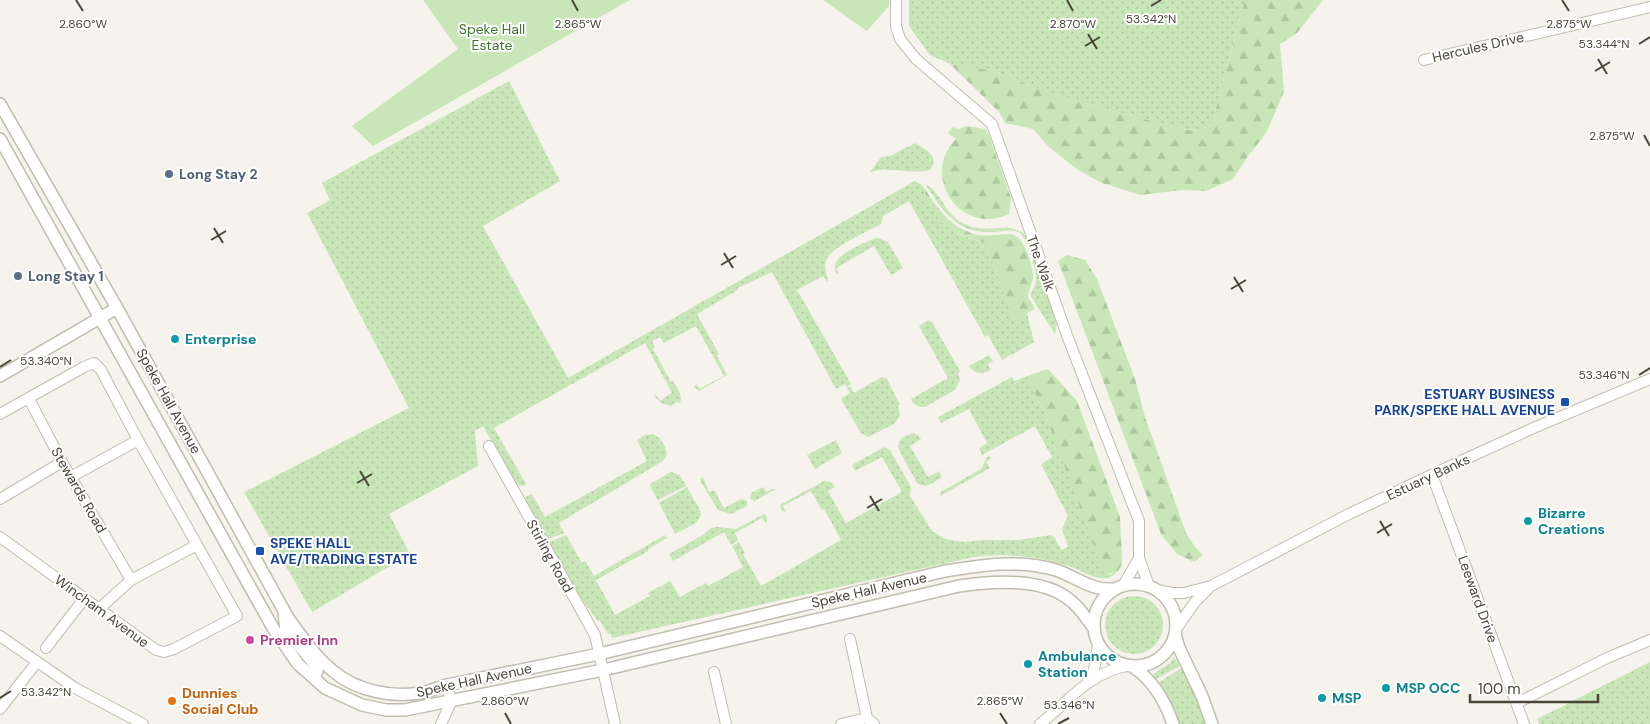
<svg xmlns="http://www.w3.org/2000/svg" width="1650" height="724" font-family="'DM Sans',sans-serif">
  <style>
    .grass { fill: url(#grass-dots) }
    .forest { fill: url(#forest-firs) }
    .park { fill: #c8e6b7 }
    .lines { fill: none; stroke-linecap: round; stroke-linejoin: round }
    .minor-casing { stroke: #c0bdae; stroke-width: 12 }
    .tertiary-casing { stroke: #c0bdae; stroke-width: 14 }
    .minor { stroke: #fff; stroke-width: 10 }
    .tertiary { stroke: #fff; stroke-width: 11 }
    .ticks { fill: none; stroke: #494539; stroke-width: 2 }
    .service-dot { fill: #5c6f8a; stroke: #fff; stroke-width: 2 }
    .culture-dot { fill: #0f9aa8; stroke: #fff; stroke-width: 2 }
    .transit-dot { fill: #1a4fb4; stroke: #fff; stroke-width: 2 }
    .hotel-dot { fill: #d1479c; stroke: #fff; stroke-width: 2 }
    .food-dot { fill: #e8710a; stroke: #fff; stroke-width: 2 }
    .labels { text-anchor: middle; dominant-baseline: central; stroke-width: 4; stroke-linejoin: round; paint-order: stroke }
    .park-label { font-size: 14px; fill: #3e782f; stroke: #fff }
    .street-label { font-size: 14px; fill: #494539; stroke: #fff }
    .service-label { font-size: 14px; font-weight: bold; fill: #4e5e75; stroke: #fff; text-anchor: start }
    .culture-label { font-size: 14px; font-weight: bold; fill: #0d838f; stroke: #fff; text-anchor: start }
    .transit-label { font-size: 14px; font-weight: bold; fill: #164399; stroke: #fff; text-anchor: end }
    .hotel-label { font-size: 14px; font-weight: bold; fill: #b23c85; stroke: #fff; text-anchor: start }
    .food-label { font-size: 14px; font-weight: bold; fill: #c56008; stroke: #fff; text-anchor: start }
    .ticks-label { font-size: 12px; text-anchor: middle; fill: #494539; stroke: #fff; stroke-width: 4; stroke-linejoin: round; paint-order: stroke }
  </style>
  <defs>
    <pattern id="grass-dots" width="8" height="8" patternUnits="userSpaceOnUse" patternTransform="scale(1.25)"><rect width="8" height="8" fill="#c8e6b7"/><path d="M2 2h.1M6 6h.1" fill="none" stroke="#adc79e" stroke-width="1.8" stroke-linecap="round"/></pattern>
    <pattern id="forest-firs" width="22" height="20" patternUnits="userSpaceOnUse" patternTransform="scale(1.25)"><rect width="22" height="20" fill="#c8e6b7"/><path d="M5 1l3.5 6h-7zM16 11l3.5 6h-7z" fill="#adc79e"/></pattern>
  </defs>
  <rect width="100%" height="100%" fill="#f5f3eb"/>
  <path class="grass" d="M909,0H1245L1211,126L1192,131L1108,110L1050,93L990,70L950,64L930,55L909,26Z
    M509,81L560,181L483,226L568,378L915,181L922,185C936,223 946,232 985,243L1014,320L1027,313L1034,342L1002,360L988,335L985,337L909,201L883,216L881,224C870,230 833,247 828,257C823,264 825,271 828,279L827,282L823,276L797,290L851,384L846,387L845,384L836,389L772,272L738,288V290L697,314L719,354L717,356L727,375L699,391L694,387L696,384L699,389L724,376L696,326L664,343L660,337L652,341L655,347L653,349L671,382L673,381C677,388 683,395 680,403L677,402L671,406L661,403L654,396L656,395L660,401L672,393L645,343L494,428L526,484L525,486L516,485L483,426L475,431L478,466L389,514L410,554L312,612L244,492L409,408L307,213L330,200L322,183Z
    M915,143C926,150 940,155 930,170C911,175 890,166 870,172L881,157L890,156Z
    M926,184C943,195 945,216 967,225C989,235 1009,219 1026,236L1054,311L1057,322L1055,334L1030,295C1033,289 1037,284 1036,277C1036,269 1026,238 1020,233C1012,228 1002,232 993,232C967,234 950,221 936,200C933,194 928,190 926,184Z
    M878,238L888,242L903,268L891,275L874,246L836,268L839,274H836C835,270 834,266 836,262C839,254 870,239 878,238Z
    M928,320L932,322L960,371L958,373L960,380L955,390L925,407C918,407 914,405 911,399L948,378L919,326Z
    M989,355L993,361L988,364L991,370C981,374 976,375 969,366Z
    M1027,376L1047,419L1109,575L1117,572C1112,577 1107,579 1100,578C1090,577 1081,570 1071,567C1039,556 1006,553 973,557L612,638L611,634H608L600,621H598L582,600L580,601L547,543L566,535L582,563L585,561L594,576L665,535L667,538L648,549V551L596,580L615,615L650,596L648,593L670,581L680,597L706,583L708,586L743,567L732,546L739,542L745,553L743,554L761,586L841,540L824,509L822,510L811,491L783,506L786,512L782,511L780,505L824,481L831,482L835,487L828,491L846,523L902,492L882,457L855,471L852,465L884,447L890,450L911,487L910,496L932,531L945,539L964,542L983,540H1018L1051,535L1054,537L1062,550L1068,547L1062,529L1068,516L1042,466V464L1052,457L1035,426L982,455L979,448L987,443L969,409L941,423L938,417L1012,377L1014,381Z
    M882,377L887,379L900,405L898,406L900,415L894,424L868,437L861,433L841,399L850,393L847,388L850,386L854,393Z
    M913,433L918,435L921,439L910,446L928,477L939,471L942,477C934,482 926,490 917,483L899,450C896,440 904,435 913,433Z
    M653,434C661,438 666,446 667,454L663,461L559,523L564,533L546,540L525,501L527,496L532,494L545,517L647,461L637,440L645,435Z
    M836,440L842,453L815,469L807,455Z
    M990,456L991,459L986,462L990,468L940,496L941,492L981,469L987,457Z
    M671,472L680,475L686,486L658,500L650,486V484Z
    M703,477L709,492L714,490L724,508L741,499L747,501V506L731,514L718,510L701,482L700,479Z
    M687,487L700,510L701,515L696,523L675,534L659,503Z
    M763,487L766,492L772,489H776L755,501L750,499L751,493Z
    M764,514L767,517V522L766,523L762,518L735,533L738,540L731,545L724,532L673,561L669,554L703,535L711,528L717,527L736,529Z
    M1105 625a29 29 0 1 1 58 0a29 29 0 1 1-58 0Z
    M1174,657L1180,666L1156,679L1153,674L1170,663Z
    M1650,662V724H1539L1537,719Z
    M1182,668L1192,688L1205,724H1176L1164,690L1159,682Z"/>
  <path class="forest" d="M1245,0H1323L1297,33L1280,44L1284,92L1266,133L1248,156L1233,179L1206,191L1182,190L1140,195L1102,183L1078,170L1049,147L1033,129L1005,123L999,112L950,64L990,70L1050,93L1108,110L1192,131L1211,126Z
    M966,126L985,129L989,135L1011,198L1009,214C962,237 919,177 956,139L948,133L953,127L959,129Z
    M922,185C936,205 947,225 971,233C983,238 997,234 1010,234C1023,234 1032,263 1033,274C1034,282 1028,289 1028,297L1035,309L1014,320L985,243C945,230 937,225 922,185Z
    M1067,255L1085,260L1097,279L1135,379L1145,417L1186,533L1195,547L1203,555L1194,562L1177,554L1161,534L1058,261Z
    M1048,369L1077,401L1120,517L1122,558V565L1117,572L1105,575L1047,419L1027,376Z"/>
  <path class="park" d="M423,0H630L373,146L352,126L458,49Z
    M823,0H889V6L867,31Z"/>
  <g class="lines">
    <g class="minor-casing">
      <path id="minor" d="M896,0V26L900,39L916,59L992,124L1068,338L1139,521V558L1149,586
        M1424,60L1650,7
        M29,399L62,462L131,580
        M0,414L84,367L94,363L101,370L138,440L237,616L174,649L164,652L156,650L0,537
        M489,446L595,635L615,724
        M1432,475L1524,724
        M71,477L138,440
        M0,499L62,462
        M1123,586L1139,558
        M1157,590L1172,593H1184L1211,586L1349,514L1461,461L1538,426L1650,379
        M99,609L131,580L197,545
        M1176,629L1195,602L1208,589
        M0,636L75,688L143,724
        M850,639L867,718
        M46,648L84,599
        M714,672L726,724
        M1088,681L1094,670L1098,645
        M1517,703L1607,658L1650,640
        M0,709L37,662
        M441,724L451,702L447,685
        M841,724L867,718L874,724
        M1040,724C1069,701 1088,674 1126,666"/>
    </g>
    <g class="tertiary-casing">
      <path id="tertiary" d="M0,104L117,308L288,618C302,637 315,657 333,671C356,691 395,699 425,692C433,690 440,687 447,685L599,654L945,571C982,565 1019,559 1056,570C1071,575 1084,585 1099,588C1104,589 1109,589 1114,589
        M0,139L273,628L298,664L325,688L362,705L386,710H405L603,670L959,586C992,581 1043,577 1071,601C1080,608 1086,618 1093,627
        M0,376L117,308
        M1094 625a41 41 0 1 1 82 0a41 41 0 1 1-82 0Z
        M284,613L286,630L317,667V671L314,678
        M1175,634L1179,648L1202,696L1212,724
        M1133,667C1153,680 1165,701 1173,724"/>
    </g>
    <use href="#minor" class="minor"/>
    <use href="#tertiary" class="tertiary"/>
  </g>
  <path class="ticks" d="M76,0L83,11M572,0L578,11M1067,0L1073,11M1562,0L1569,11M1151,6L1161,0M1088,34L1097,49M1639,44L1650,37M1085,46L1100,37M1598,59L1607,74M1595,71L1610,62M1644,135L1650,146M214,228L223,243M211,240L226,231M724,253L733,268M721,265L736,256M1234,277L1243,292M1231,289L1246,280M0,367L11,360M1639,375L1650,368M360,471L369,486M357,483L372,474M870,496L879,511M867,508L882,499M1380,521L1389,536M1377,533L1392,524M0,698L11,691M505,713L511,724M1000,713L1007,724M1058,724L1069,718"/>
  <g class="service-dot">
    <circle cx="169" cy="174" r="5"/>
    <circle cx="18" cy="276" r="5"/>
  </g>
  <g class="culture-dot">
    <circle cx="175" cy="339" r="5"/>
    <circle cx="1528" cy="521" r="5"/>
    <circle cx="1028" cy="664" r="5"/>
    <circle cx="1386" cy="688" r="5"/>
    <circle cx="1322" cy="698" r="5"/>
  </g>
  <g class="transit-dot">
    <rect x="1560" y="397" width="10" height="10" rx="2.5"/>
    <rect x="255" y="546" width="10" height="10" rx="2.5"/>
  </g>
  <circle class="hotel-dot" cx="250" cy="640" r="5"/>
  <circle class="food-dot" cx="172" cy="701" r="5"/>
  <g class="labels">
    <g class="park-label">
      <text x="492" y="29">Speke Hall<tspan x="492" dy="16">Estate</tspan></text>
    </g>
    <g class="street-label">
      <text transform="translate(1478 47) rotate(-13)">Hercules Drive</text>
      <text transform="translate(1041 263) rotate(70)">The Walk</text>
      <text transform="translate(169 401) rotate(61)">Speke Hall Avenue</text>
      <text transform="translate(1428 477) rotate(-25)">Estuary Banks</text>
      <text transform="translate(79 490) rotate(60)">Stewards Road</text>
      <text transform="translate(550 556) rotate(61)">Stirling Road</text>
      <text transform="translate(869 590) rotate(-13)">Speke Hall Avenue</text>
      <text transform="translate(1478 599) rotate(70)">Leeward Drive</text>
      <text transform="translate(102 611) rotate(36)">Wincham Avenue</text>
      <text transform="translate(474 680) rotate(-12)">Speke Hall Avenue</text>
    </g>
    <g class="service-label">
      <text x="179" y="174">Long Stay 2</text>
      <text x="28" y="276">Long Stay 1</text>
    </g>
    <g class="culture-label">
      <text x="185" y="339">Enterprise</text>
      <text x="1538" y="513">Bizarre<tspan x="1538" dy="16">Creations</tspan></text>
      <text x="1038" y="656">Ambulance<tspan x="1038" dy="16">Station</tspan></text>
      <text x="1396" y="688">MSP OCC</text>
      <text x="1332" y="698">MSP</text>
    </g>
    <g class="transit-label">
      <text x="1555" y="394">ESTUARY BUSINESS<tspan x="1555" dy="16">PARK/SPEKE HALL AVENUE</tspan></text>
      <text x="270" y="543" text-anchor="start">SPEKE HALL<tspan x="270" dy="16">AVE/TRADING ESTATE</tspan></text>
    </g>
    <g class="hotel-label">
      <text x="260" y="640">Premier Inn</text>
    </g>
    <g class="food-label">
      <text x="182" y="693">Dunnies<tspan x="182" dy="16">Social Club</tspan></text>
    </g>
  </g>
  <g class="ticks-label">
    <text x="1151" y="23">53.342°N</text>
    <text x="83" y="28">2.860°W</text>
    <text x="578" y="28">2.865°W</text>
    <text x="1073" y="28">2.870°W</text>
    <text x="1569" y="28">2.875°W</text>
    <text x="1604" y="48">53.344°N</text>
    <text x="1612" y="140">2.875°W</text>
    <text x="46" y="365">53.340°N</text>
    <text x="1604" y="379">53.346°N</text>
    <text x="46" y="696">53.342°N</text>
    <text x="505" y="705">2.860°W</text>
    <text x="1000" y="705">2.865°W</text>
    <text x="1069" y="709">53.346°N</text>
  </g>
  <path d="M1470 694v8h128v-8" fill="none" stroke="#494539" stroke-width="2.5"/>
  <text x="1478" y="694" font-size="15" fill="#494539" stroke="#ffffff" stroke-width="4" paint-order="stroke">100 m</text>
</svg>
